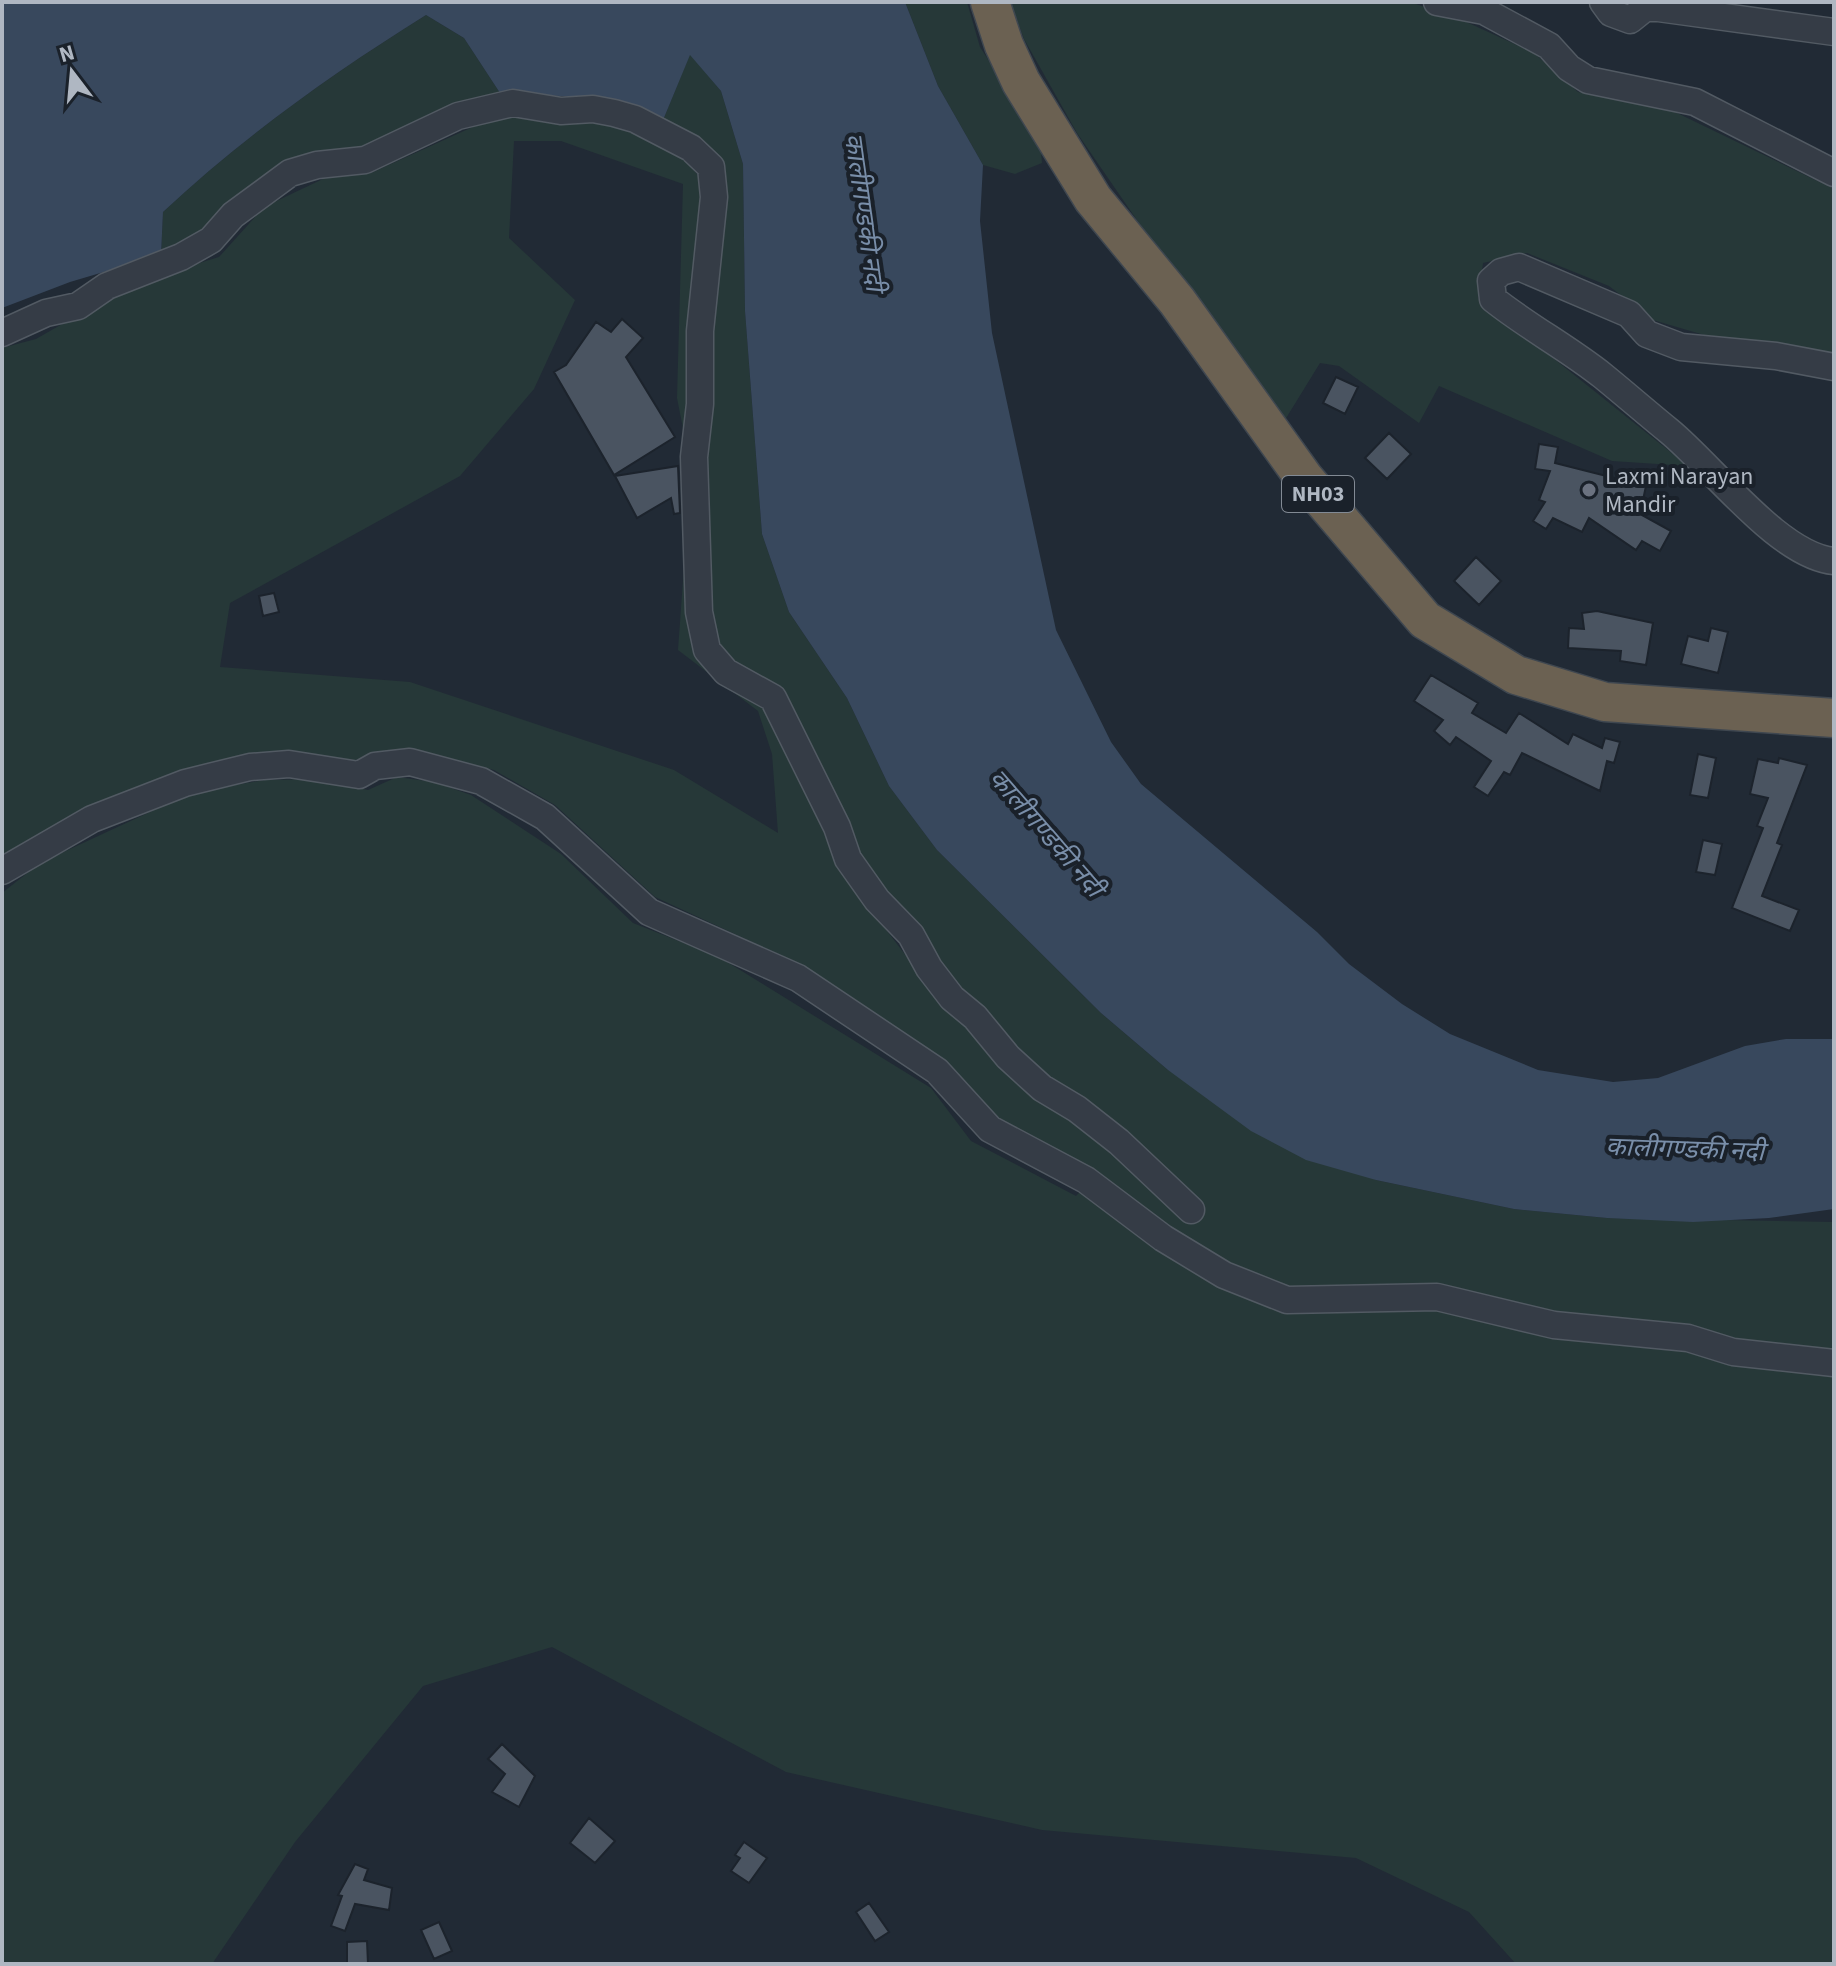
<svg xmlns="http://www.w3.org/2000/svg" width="1836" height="1966" font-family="'Source Sans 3','Noto Sans Devanagari',sans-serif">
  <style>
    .green { fill: #263838; fill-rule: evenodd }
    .water { fill: #38485d }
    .building { fill: #4a5461; stroke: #1c232c; stroke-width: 2 }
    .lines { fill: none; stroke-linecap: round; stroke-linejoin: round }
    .minor-casing { stroke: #525a63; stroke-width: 29 }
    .highway-casing { stroke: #3f4750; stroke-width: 41 }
    .minor { stroke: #353c46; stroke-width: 26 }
    .highway { stroke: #6b6152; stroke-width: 38 }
    .worship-dot { fill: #6b7280; stroke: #1a212a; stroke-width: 3 }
    .labels { text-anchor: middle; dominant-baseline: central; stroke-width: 8; stroke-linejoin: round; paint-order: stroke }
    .shield { fill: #1a212a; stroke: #828a94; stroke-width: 2 }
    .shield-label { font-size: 22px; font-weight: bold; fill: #afb7c2 }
    .poi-label { font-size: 24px; fill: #afb7c2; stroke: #1a212a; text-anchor: start }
    .water-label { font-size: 26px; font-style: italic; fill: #798ea9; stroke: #1a212a }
  </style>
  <rect width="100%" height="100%" fill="#212a35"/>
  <path class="green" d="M905,2H967L980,47L1040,140L1042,163L1015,174L983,165L938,86Z
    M1010,2H1410L1462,20L1534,53L1578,92L1675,112L1834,189V358L1711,337L1653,320L1609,286L1527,253L1483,263L1478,298L1688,466L1612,461L1439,386L1419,423L1339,366L1320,363L1280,428L1077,133L1024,39Z
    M426,15L464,38L500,93L486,102L345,156L201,239L161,255L163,212C243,137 333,73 426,15Z
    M690,54L721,91L743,164L745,311L762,534L789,612L847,698L889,786L937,850L1101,1013L1168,1070L1376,1180L1514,1209L1607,1218L1834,1222V1964H1516L1469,1912L1356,1858L1042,1830L786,1772L552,1647L423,1686L295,1842L212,1964H2V893L40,863L193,792L265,780L319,779L368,790L397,777L434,782L471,795L561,854L633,923L719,957L931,1088L971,1141L1076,1196L1094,1178L998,1125L949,1066L806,967L655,897L555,805L494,770L406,748L350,761L177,774L92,805L2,861V348L36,339L134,283L219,257L264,207L325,178L371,173L497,116L614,125L681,155L702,180L697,274L687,343L703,653L769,704L839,868L923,978L1116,1156L1049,1080L946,976L860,863L802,735L721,658L706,614L704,432L719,169L661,125ZM514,141H561L683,184L677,398L691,469L678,650L758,711L772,754L778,833L674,770L410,682L220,667L230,603L460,476L534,389L575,300L509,238Z"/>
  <path class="water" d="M2,2H905L938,86L983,165L980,221L992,333L1056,630L1111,742L1141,784L1317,932L1349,964L1402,1004L1450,1034L1538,1070L1613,1082L1658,1078L1745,1046L1786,1039H1834V1209L1769,1218L1693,1222L1607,1218L1514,1209L1376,1180L1306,1160L1251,1131L1168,1070L1101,1013L937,850L889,786L847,698L789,612L762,534L745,311L743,164L721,91L690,55L661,125L601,98L500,93L464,38L426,15C333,73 243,137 163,212L161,255L70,282L2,308Z"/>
  <path class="building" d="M622,319L643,338L626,357L675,437L614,475L554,372L566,365L596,322L611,332Z
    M1336,377L1358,387L1345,414L1323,403Z
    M1389,433L1411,454L1387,479L1365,458Z
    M1539,444L1558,447L1555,463L1646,486L1640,514L1671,531L1660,551L1642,541L1636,550L1589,518L1582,532L1553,518L1546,529L1533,521L1545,502L1539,500L1550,471L1535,469Z
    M678,466L680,513L674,514L671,498L637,518L615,476Z
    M1476,557L1501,581L1479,605L1454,581Z
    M274,593L279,612L263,616L259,596Z
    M1597,611L1653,623L1646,665L1620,661L1621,651L1568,648L1569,628L1584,629L1582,613Z
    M1711,628L1728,632L1718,673L1681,664L1688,636L1708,641Z
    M1431,675L1478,703L1472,713L1506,733L1519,713L1568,744L1573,734L1602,748L1605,738L1620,742L1614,763L1607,761L1600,791L1522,753L1510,775L1504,772L1488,796L1474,787L1491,761L1456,737L1450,745L1434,731L1443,720L1414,701Z
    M1698,754L1716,758L1708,798L1690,795Z
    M1779,758L1807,765L1777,843L1782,845L1762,896L1799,910L1790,931L1732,908L1763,828L1757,826L1768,798L1750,794L1758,759L1778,763Z
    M1703,840L1722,844L1715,875L1696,872Z
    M502,1744L535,1776L519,1807L492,1792L505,1774L488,1759Z
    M589,1818L615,1841L595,1863L570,1843Z
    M744,1842L767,1858L749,1883L731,1871L740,1858L735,1855Z
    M355,1864L368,1869L364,1880L392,1888L389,1910L355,1904L345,1931L331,1926L342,1896L338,1895Z
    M869,1903L889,1932L875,1941L856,1912Z
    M439,1922L452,1951L434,1959L421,1930Z
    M367,1941L368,1964H347V1942Z"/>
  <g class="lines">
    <g class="minor-casing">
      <path id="minor" d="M1437,2L1484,11L1549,46L1569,68L1588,80L1695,102L1834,173
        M1603,2L1611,13L1630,20L1645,8H1658L1834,32
        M2,333L46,313L78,306L107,286L181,257L211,240L233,215L290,173L317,165L365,160L458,116L513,103L561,111L593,109L614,113L635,119L691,148L711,167L714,197L700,331V404L694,457L699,612L707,650L726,672L773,698L837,827L848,859L877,900L911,935L929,968L952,998L975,1017L1008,1057L1042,1088L1077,1109L1119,1142L1191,1210
        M1834,367L1776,356L1681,347L1647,334L1629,314L1519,267L1501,272L1491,281L1493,299C1528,327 1568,348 1603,376C1625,394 1647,413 1669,431C1713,467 1779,556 1834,561
        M2,871L92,819L185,783L250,767L289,764L359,775L375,766L410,762L481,781L545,817L649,912L798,978L937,1071L990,1129L1086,1180L1163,1238L1224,1275L1287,1300L1437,1297L1554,1325L1688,1338L1733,1352L1834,1363"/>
    </g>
    <g class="highway-casing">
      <path id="highway" d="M990,2L1004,45L1021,82L1093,199L1177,301L1304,478L1425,620L1516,675L1605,702L1834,718"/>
    </g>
    <use href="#minor" class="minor"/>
    <use href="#highway" class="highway"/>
  </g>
  <circle class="worship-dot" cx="1589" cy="490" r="8"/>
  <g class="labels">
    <rect class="shield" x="1282" y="476" width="72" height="36" rx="6"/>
    <g class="shield-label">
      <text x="1318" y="494">NH03</text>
    </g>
    <g class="poi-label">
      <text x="1605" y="476">Laxmi Narayan<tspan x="1605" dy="28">Mandir</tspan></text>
    </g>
    <g class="water-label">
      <text transform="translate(864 212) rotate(82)">कालीगण्डकी नदी</text>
      <text transform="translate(1046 833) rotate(49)">कालीगण्डकी नदी</text>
      <text transform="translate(1685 1149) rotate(2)">कालीगण्डकी नदी</text>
    </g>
  </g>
  <rect width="1836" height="1966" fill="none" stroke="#afb7c2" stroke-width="8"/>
  <g transform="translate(72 72) rotate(344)" stroke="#1a212a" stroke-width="6" paint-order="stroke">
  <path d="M0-6L14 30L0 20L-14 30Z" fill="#afb7c2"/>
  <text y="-12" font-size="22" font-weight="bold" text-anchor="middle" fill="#afb7c2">N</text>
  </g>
</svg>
